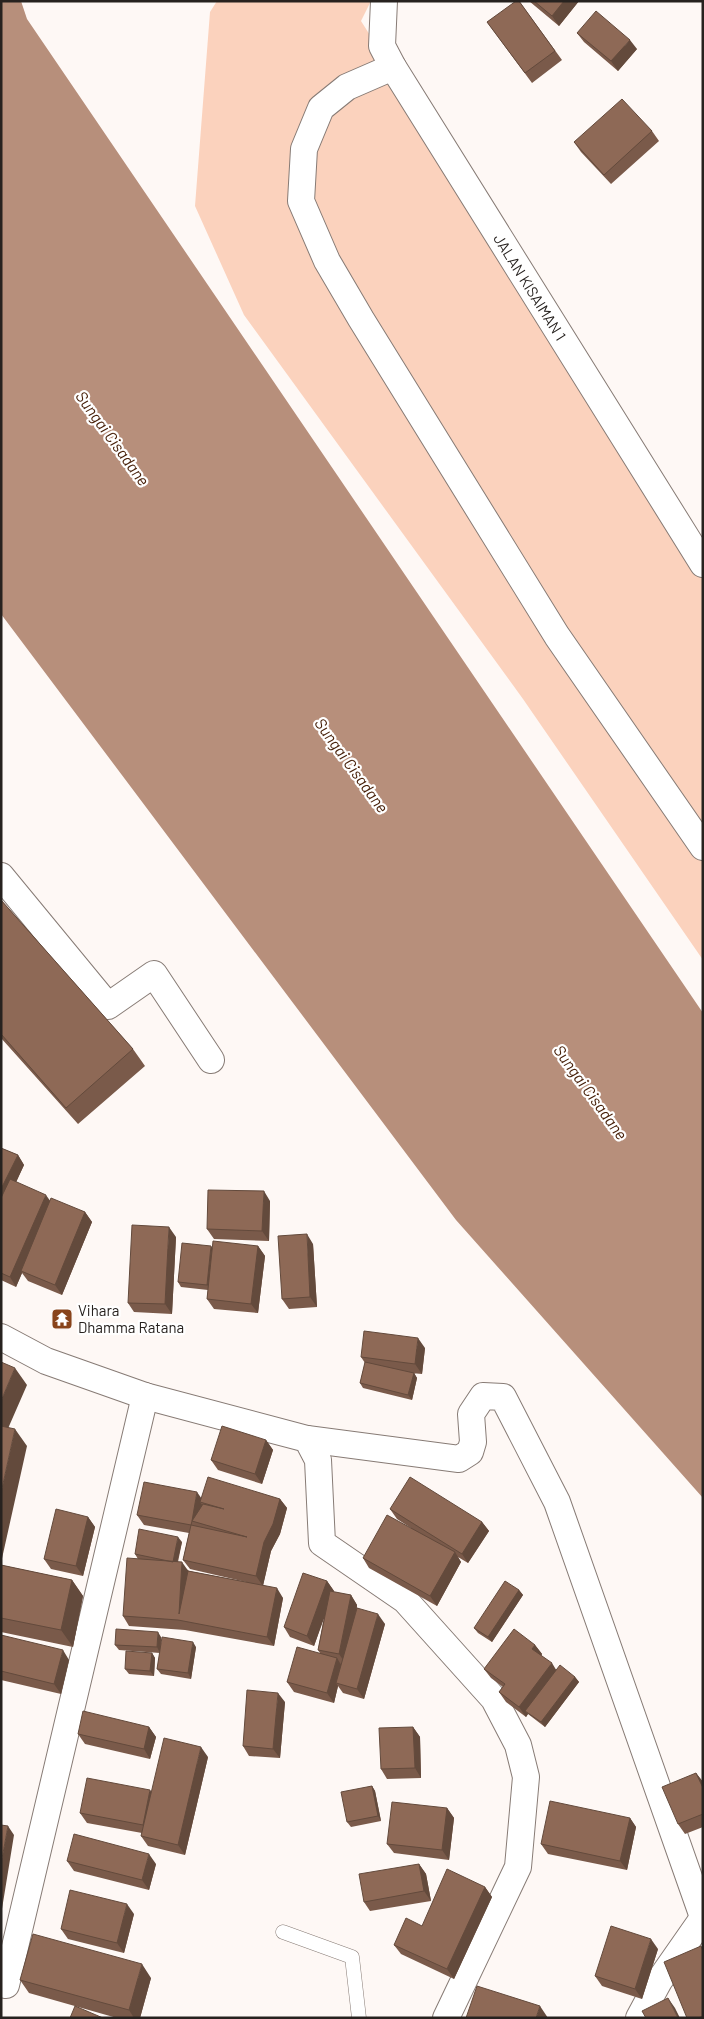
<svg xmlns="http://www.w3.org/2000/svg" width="704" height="2019" font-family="Barlow,sans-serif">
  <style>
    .green { fill: #fbd2bd }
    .water { fill: #b78f7b }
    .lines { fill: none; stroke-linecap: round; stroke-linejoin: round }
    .lane-casing { stroke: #877b75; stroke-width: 15 }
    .street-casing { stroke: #877b75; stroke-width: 28 }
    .lane { stroke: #fff; stroke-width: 14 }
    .street { stroke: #fff; stroke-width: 26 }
    .wall { fill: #7a5a4a }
    .shaded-wall { fill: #634a3c }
    .building { fill: #8e6956; stroke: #634a3c }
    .labels { text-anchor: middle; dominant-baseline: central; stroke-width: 4.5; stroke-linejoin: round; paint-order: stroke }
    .street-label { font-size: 15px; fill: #27221f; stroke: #fff }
    .poi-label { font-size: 15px; fill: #27221f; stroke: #fff; text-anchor: start }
    .water-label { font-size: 16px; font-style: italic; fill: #48210a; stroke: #fff }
  </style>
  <rect width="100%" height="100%" fill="#fef8f5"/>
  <path class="green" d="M217,1H371L361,21L703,560V960L523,699L244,315L195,206L210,12Z"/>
  <path class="water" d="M1,1H21L27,19L703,1013V1498L456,1220L1,614Z"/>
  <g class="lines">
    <g class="lane-casing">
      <path id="lane" d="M283,1932L352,1957L359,2018"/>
    </g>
    <g class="street-casing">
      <g id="street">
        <path id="s1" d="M384,1L382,46L393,67L703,564"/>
        <path d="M393,67L347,87L321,108L304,149L301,201L327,261L361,319L557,636L703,847"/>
        <path d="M1,876L108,1006L154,974L211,1060"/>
        <path d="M1,1337L46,1361L145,1396L307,1439L318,1460L322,1543L405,1600L494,1699L518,1745L526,1777L518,1867L446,2018"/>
        <path d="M307,1439L459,1459L470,1452L473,1442L471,1414L483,1396L503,1397L557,1502L703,1917"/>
        <path d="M6,1985L145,1396"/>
        <path d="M639,2018L659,1981L703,1918"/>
      </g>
    </g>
    <use href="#lane" class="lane"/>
    <use href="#street" class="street"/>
  </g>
  <path class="wall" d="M519,1L562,60L532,83L487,22Z
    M529,1H579L559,26Z
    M577,33L637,49L618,71L584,42Z
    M652,131L659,141L611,184L581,152L574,142Z
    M1,900L133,1049L145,1066L78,1124L1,1038Z
    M1,1148L18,1155L24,1165L16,1182L50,1201L85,1212L92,1222L62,1295L28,1281L22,1273L16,1287L1,1280Z
    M270,1201L269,1241L214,1239L207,1229Z
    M176,1237L172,1314L134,1312L128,1303Z
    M313,1244L317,1307L289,1309L282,1299Z
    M258,1246L265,1256L258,1313L214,1309L207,1299L208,1290L181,1287L178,1282L213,1248Z
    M425,1348L422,1374L411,1373H414L417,1378L412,1400L363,1388L360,1383L365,1363L361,1357Z
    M266,1440L273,1450L262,1484L218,1470L211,1460Z
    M202,1498L280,1499L287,1508L280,1534L271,1551L263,1585L283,1598L274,1646L185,1630L129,1626L123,1616L138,1559L135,1554L182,1542L178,1562L189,1571L246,1582L190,1569L183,1560L189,1533L144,1525L137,1515Z
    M390,1509L482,1522L489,1531L468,1563L458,1557L461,1562L437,1606L369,1568L363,1558L411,1528L397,1519Z
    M88,1517L95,1527L83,1576L51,1569L44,1559Z
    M1,1565L72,1580L83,1596L73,1647L1,1632Z
    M327,1581L334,1591L333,1592L351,1595L357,1605V1608L385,1624L364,1699L343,1693L338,1686L334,1703L294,1692L287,1682L320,1653L318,1650L324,1617L314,1646L290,1637L284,1627Z
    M519,1590L523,1595L492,1642L478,1633L474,1628Z
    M1,1635L69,1660L61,1694L1,1680Z
    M161,1637V1648L196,1647L191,1679L161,1674L157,1669L160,1653L119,1650L115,1645Z
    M535,1645L542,1654L541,1656L556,1670L575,1677L579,1682L545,1727L528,1714L526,1717L506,1702L499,1692L503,1687L491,1678L484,1669Z
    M152,1653L155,1658L154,1676L129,1674L125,1669Z
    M285,1702L280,1758L249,1756L243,1746Z
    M149,1727L156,1737L150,1759L85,1744L78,1734Z
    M413,1727L420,1737L421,1778L387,1779L381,1769Z
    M208,1757L185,1855L148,1846L141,1836L142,1833L87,1823L80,1813L151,1792Z
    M696,1773L703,1782V1827L685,1834L678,1824Z
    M372,1786L375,1791L381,1821L351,1827L347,1822Z
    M447,1808L454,1818L449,1860L394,1853L387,1844Z
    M630,1818L636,1827L627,1870L548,1854L541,1844Z
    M67,1861L156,1864L149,1890L74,1871Z
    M419,1864L426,1874L431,1901L370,1911L364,1902Z
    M485,1887L492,1897L454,1979L401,1954L394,1945L422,1926Z
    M134,1914L124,1953L68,1939L61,1929Z
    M658,1949L642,1999L602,1986L595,1976Z
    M151,1978L140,2018H117L29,1993L20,1980Z"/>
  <path class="shaded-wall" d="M564,1H579L559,26L552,16Z
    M630,40L637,49L618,71L611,61Z
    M18,1155L24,1165L7,1202L1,1195V1189Z
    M264,1191L270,1201L269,1241L262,1231Z
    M46,1195L53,1205L21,1271L22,1273L16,1287L10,1277Z
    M85,1212L92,1222L62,1295L55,1285Z
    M169,1227L176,1237L172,1314L165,1304Z
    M307,1234L313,1244L317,1307L310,1297Z
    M211,1246L215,1251L211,1290L207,1285Z
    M258,1246L265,1256L258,1313L251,1304Z
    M418,1338L425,1348L422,1374L415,1364Z
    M15,1368L27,1385L3,1440L1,1438V1401Z
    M414,1373L417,1378L412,1400L408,1395Z
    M15,1429L27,1446L1,1563V1493Z
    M266,1440L273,1450L262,1484L255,1474Z
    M197,1492L204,1502H200L203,1506L192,1521Z
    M280,1499L287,1508L280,1534L271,1551L263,1586L256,1576L264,1542Z
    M88,1517L95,1527L83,1576L76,1566Z
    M482,1522L489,1531L468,1563L462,1554Z
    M178,1537L182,1542L176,1567L173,1562Z
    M455,1552L461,1562L437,1606L430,1596Z
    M182,1562L189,1572L179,1614Z
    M72,1580L83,1596L73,1647L61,1630Z
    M327,1581L334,1591L314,1646L307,1636Z
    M277,1588L283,1598L274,1646L267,1637Z
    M519,1590L523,1595L492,1642L488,1637Z
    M351,1595L357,1605L346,1664L339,1654Z
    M378,1614L385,1624L364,1699L357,1689Z
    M158,1632L161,1637L160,1653L157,1647Z
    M193,1642L196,1647L191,1679L188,1673Z
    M535,1645L542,1654L539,1659L532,1649Z
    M63,1650L69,1660L61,1694L54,1684Z
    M152,1653L155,1658L154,1676L150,1671Z
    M337,1658L343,1668L336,1683L338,1686L334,1703L327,1693Z
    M552,1663L558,1673L525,1711L528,1714L526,1717L519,1707Z
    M575,1677L579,1682L545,1727L541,1722Z
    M278,1693L285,1702L280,1758L273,1749Z
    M149,1727L156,1737L150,1759L144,1749Z
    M413,1727L420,1737L421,1778L415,1768Z
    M201,1747L208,1757L185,1855L178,1845Z
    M696,1773L703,1782V1788Z
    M372,1786L375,1791L381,1821L378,1816Z
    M150,1790L157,1800L150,1834L143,1825Z
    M447,1808L454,1818L449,1860L442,1850Z
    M630,1818L636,1827L627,1870L620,1861Z
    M8,1826L14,1835L1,1915V1864Z
    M149,1854L156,1864L149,1890L142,1880Z
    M419,1864L426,1874L431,1901L424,1891Z
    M485,1887L492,1897L454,1979L447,1969Z
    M127,1904L134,1914L124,1953L117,1943Z
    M651,1939L658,1949L642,1999L635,1989Z
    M142,1964L151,1978L140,2018H134L129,2010Z
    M668,1998L675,2008L680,2018H678Z
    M540,2006L548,2018H536Z"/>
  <path class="building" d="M516,1H519L555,51L525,73L487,22Z
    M534,1H564L552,16Z
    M596,11L630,40L611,61L577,33Z
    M622,99L652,131L604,175L574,142Z
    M1,900L133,1049L66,1108L1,1034Z
    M1,1148L18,1155L1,1189Z
    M10,1179L46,1195L10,1277L1,1273V1198Z
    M208,1190L264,1191L262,1231L207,1229Z
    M51,1198L85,1212L55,1285L21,1271Z
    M132,1225L169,1227L165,1304L128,1303Z
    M307,1234L310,1297L282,1299L278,1236Z
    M213,1241L258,1246L251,1304L207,1299Z
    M182,1243L211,1246L207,1285L178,1282Z
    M364,1331L418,1338L415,1364L361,1357Z
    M1,1362L15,1368L1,1401Z
    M365,1362L414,1373L408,1395L360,1383Z
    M1,1426L15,1429L1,1493Z
    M222,1426L266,1440L255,1474L211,1460Z
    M208,1477L280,1499L273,1524L264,1542L256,1576L183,1560L191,1525L247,1537L192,1521L191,1525L137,1515L144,1482L197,1492L192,1521L203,1504L224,1509L200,1502Z
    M410,1477L482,1522L462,1554L390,1509Z
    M56,1509L88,1517L76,1566L44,1559Z
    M387,1515L455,1552L430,1596L363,1558Z
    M139,1529L178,1537L173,1562L135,1554Z
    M127,1558L182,1562L179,1614L188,1571L277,1588L267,1637L178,1620L123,1616Z
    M1,1565L72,1580L61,1630L1,1618Z
    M303,1573L327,1581L307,1636L284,1627Z
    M505,1581L519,1590L488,1637L474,1628Z
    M330,1591L351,1595L339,1654L318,1650Z
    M357,1608L378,1614L357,1689L336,1683Z
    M116,1629L158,1632L157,1647L115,1645Z
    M514,1629L535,1645L532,1649L552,1663L519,1707L499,1692L505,1684L484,1669Z
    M1,1635L63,1650L54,1684L1,1671Z
    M162,1637L193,1642L188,1673L157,1669Z
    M297,1647L337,1658L327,1693L287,1682Z
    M126,1651L152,1653L150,1671L125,1669Z
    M560,1665L575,1677L541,1722L525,1711Z
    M247,1690L278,1693L273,1749L243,1746Z
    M83,1711L149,1727L144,1749L78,1734Z
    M413,1727L415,1768L381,1769L379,1728Z
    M164,1738L201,1747L178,1845L141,1836Z
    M696,1773L703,1788V1814L678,1824L662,1787Z
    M87,1778L150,1790L143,1825L80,1813Z
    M372,1786L378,1816L347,1822L341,1792Z
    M550,1801L630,1818L620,1861L541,1844Z
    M392,1802L447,1808L442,1850L387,1844Z
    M1,1825L8,1826L1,1864Z
    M74,1834L149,1854L142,1880L67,1861Z
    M419,1864L424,1891L364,1902L359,1874Z
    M447,1869L485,1887L447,1969L394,1945L406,1918L422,1926Z
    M70,1890L127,1904L117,1943L61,1929Z
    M611,1926L651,1939L635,1989L595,1976Z
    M33,1934L142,1964L129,2010L20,1980Z
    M701,1946L703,1951V2016L698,2018H687L664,1962Z
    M477,1986L540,2006L536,2018H466Z
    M668,1998L678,2018H646L642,2011Z
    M75,2006L103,2018H70Z"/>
  <defs>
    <g id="temple-square" transform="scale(1.125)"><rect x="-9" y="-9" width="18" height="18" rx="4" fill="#88431a" stroke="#fff"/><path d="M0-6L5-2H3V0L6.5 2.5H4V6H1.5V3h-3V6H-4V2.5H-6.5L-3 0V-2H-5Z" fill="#fff"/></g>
  </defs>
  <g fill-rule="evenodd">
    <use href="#temple-square" x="62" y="1319"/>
  </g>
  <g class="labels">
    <g class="street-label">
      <text stroke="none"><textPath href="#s1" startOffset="328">JALAN KISAIMAN 1</textPath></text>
    </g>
    <g class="poi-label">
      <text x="78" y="1310">Vihara<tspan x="78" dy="17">Dhamma Ratana</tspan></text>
    </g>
    <g class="water-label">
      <text transform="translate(113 438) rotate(54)">Sungai Cisadane</text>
      <text transform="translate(352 765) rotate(54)">Sungai Cisadane</text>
      <text transform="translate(591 1092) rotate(54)">Sungai Cisadane</text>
    </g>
  </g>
  <rect width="704" height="2019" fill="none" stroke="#27221f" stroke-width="5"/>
</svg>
